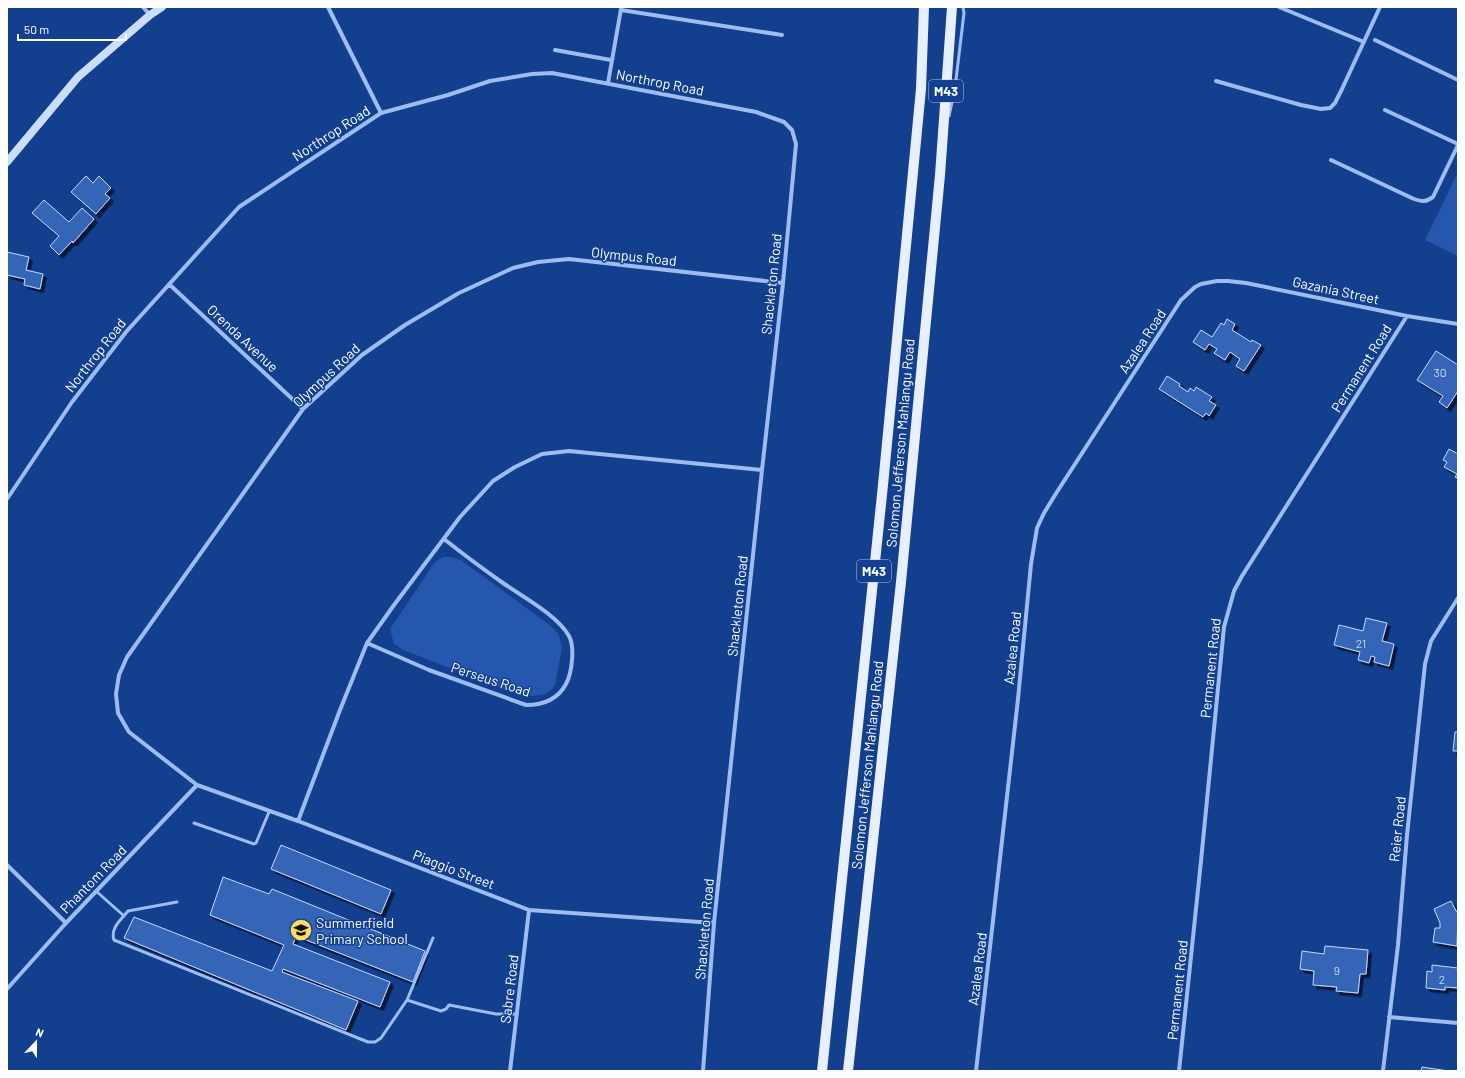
<svg xmlns="http://www.w3.org/2000/svg" width="1465" height="1078" font-family="Barlow,sans-serif">
  <style>
    .green { fill: #2557ae }
    .building { fill: #3665b6; stroke: #c4d9fc; filter: url(#shadow) }
    .lines { fill: none; stroke-linecap: round; stroke-linejoin: round }
    .lane { stroke: #9dbcf1; stroke-width: 3 }
    .street { stroke: #9dbcf1; stroke-width: 4 }
    .secondary { stroke: #ccddfc; stroke-width: 8 }
    .primary { stroke: #e8efff; stroke-width: 10 }
    .labels { text-anchor: middle; dominant-baseline: central; stroke-width: 3; stroke-linejoin: round; paint-order: stroke }
    .number-label { font-size: 12px; fill: #cdd8ed }
    .shield { fill: #133f8f; stroke: #b8c5dd; stroke-width: 1 }
    .shield-label { font-size: 13px; font-weight: bold; fill: #fff }
    .street-label { font-size: 14px; fill: #fff; stroke: #133f8f }
    .poi-label { font-size: 14px; fill: #fff; stroke: #133f8f; text-anchor: start }
  </style>
  <defs>
    <filter id="shadow"><feDropShadow dx="3.5" dy="3.5" stdDeviation="0" flood-color="#0009"/></filter>
  </defs>
  <rect width="100%" height="100%" fill="#133f8f"/>
  <path class="green" d="M1458,172V256L1425,240Z
    M443,557H451L461,560L551,626L559,635L562,648L555,685L550,691L543,695L530,696L517,694L403,650L394,644L390,629L435,562Z"/>
  <path class="building" d="M86,176L93,183L99,176L111,188L105,194L110,198L96,214L71,192Z
    M44,200L69,222L82,208L94,219L73,243L72,241L59,255L50,246L59,236L32,213Z
    M7,252L29,257L26,270L43,274L40,289L24,285L25,279L7,275Z
    M1227,319L1235,324L1232,330L1251,342L1252,340L1261,345L1244,371L1236,366L1240,359L1230,352L1225,360L1214,353L1217,349L1209,344L1205,350L1193,342L1201,330L1212,337L1221,323L1224,325Z
    M1436,351L1458,365V391L1447,408L1439,402L1443,396L1417,380Z
    M1167,376L1180,384L1179,386L1188,392L1190,388L1194,391L1196,387L1212,397L1209,401L1216,405L1209,416L1206,413L1203,417L1159,389Z
    M1449,449L1458,454V478L1455,477L1457,474L1444,467L1447,462L1443,460Z
    M1366,618L1387,623L1382,641L1394,644L1389,666L1374,662L1375,657L1371,656L1369,663L1358,660L1360,652L1334,645L1339,625L1363,631Z
    M1455,732H1458V751H1453Z
    M281,845L391,890L381,914L271,869Z
    M223,877L269,894L272,889L425,951L413,982L296,936L293,944L390,982L380,1007L283,969L282,972L358,1001L346,1030L124,938L134,917L272,971L284,945L210,915Z
    M1451,901L1456,911L1458,912L1457,946L1433,942L1435,928H1440V923L1434,909Z
    M1325,946L1368,950L1366,974H1360L1358,993L1336,991L1337,987L1313,985L1314,971L1300,969L1302,951L1324,954Z
    M1432,965L1458,968V991V988L1445,987V990L1426,988L1427,971L1432,972Z
    M1422,1067L1449,1071H1421Z"/>
  <g class="lines">
    <path class="lane" d="M949,116L955,88L964,13L963,7
      M194,823L254,844L256,843L269,812
      M96,891L124,916
      M177,902L128,911C121,920 110,928 114,940L368,1042H375L381,1038L407,1000L433,938
      M407,1000L441,1011L446,1009L449,1005L496,1014H517"/>
    <path class="street" d="M143,7L150,15
      M328,7L381,113
      M1279,7L1364,42
      M621,10L782,35
      M1375,40L1458,80
      M555,50L611,60
      M1216,81L1301,105L1321,109L1330,108L1335,103L1342,89L1380,7
      M608,83L621,9
      M1385,110L1458,144
      M1331,160L1414,199C1422,202 1426,202 1433,197L1458,145
      M169,284L303,409
      M7,499L72,402L126,332L239,207L381,113L448,95L490,81L532,74L552,73L756,112L784,122L792,130L796,144L783,283L762,470L714,923L703,1071
      M367,643L429,670L526,705C543,705 558,699 566,684C572,673 575,647 569,636C557,615 523,597 503,583C483,569 463,554 444,539
      M298,821L340,710L367,643L394,605L460,517L493,481L515,467L542,454L569,451L762,470
      M7,865L66,923
      M714,923L529,910L298,821L197,785L129,732L118,713L116,694L119,675L127,657L303,409L362,355L405,325L459,293L513,268L538,262L569,259L783,283
      M7,989L66,923L197,785
      M1389,1017L1458,1023
      M510,1071L529,910
      M976,1071L1018,699L1031,564L1037,528L1044,513L1055,495L1181,300L1195,287L1201,284L1217,281H1228L1246,283L1407,316L1458,324
      M1179,1071L1201,861L1224,627L1234,591L1242,576L1407,316
      M1383,1071L1398,945L1407,835L1425,664L1431,641L1458,598"/>
    <path class="secondary" d="M7,162L78,77L150,15L162,7"/>
    <path class="primary" d="M822,1071L883,485L921,89L924,7
      M848,1071L901,582L940,175L952,7"/>
  </g>
  <defs>
    <g id="school-disc" transform="scale(1.15)"><circle r="9.5" fill="#ffde5e" stroke="#133f8f"/><path d="M0-5L7-2L0 1L-7-2ZM-4 1L0 2.5L4 1V4Q0 6-4 4Z" fill="#111"/></g>
  </defs>
  <g fill-rule="evenodd">
    <use href="#school-disc" x="301" y="930"/>
  </g>
  <g class="labels">
    <g class="number-label">
      <text x="1440" y="372">30</text>
      <text x="1361" y="643">21</text>
      <text x="1337" y="970">9</text>
      <text x="1442" y="979">2</text>
    </g>
    <g class="shield">
      <rect x="929" y="80" width="34" height="22" rx="3"/>
      <rect x="857" y="560" width="34" height="22" rx="3"/>
    </g>
    <g class="shield-label">
      <text x="946" y="91">M43</text>
      <text x="874" y="571">M43</text>
    </g>
    <g class="street-label">
      <text transform="translate(660 82) rotate(11)">Northrop Road</text>
      <text transform="translate(331 133) rotate(-33)">Northrop Road</text>
      <text transform="translate(634 256) rotate(6)">Olympus Road</text>
      <text transform="translate(771 284) rotate(-84)">Shackleton Road</text>
      <text transform="translate(1336 290) rotate(12)">Gazania Street</text>
      <text transform="translate(243 338) rotate(43)">Orenda Avenue</text>
      <text transform="translate(1142 341) rotate(-57)">Azalea Road</text>
      <text transform="translate(95 355) rotate(-52)">Northrop Road</text>
      <text transform="translate(1361 368) rotate(-58)">Permanent Road</text>
      <text transform="translate(326 375) rotate(-43)">Olympus Road</text>
      <text transform="translate(900 443) rotate(-85)">Solomon Jefferson Mahlangu Road</text>
      <text transform="translate(737 606) rotate(-84)">Shackleton Road</text>
      <text transform="translate(1012 648) rotate(-84)">Azalea Road</text>
      <text transform="translate(1210 668) rotate(-84)">Permanent Road</text>
      <text transform="translate(491 679) rotate(18)">Perseus Road</text>
      <text transform="translate(867 765) rotate(-84)">Solomon Jefferson Mahlangu Road</text>
      <text transform="translate(1397 829) rotate(-84)">Reier Road</text>
      <text transform="translate(454 869) rotate(21)">Piaggio Street</text>
      <text transform="translate(93 879) rotate(-46)">Phantom Road</text>
      <text transform="translate(704 929) rotate(-85)">Shackleton Road</text>
      <text transform="translate(977 969) rotate(-83)">Azalea Road</text>
      <text transform="translate(509 989) rotate(-83)">Sabre Road</text>
      <text transform="translate(1177 990) rotate(-84)">Permanent Road</text>
    </g>
    <g class="poi-label">
      <text x="316" y="922">Summerfield<tspan x="316" dy="16">Primary School</tspan></text>
    </g>
  </g>
  <rect width="1465" height="1078" fill="none" stroke="#ffffff" stroke-width="16"/>
  <g transform="translate(36 1042) rotate(22)" stroke="#133f8f" stroke-width="3" paint-order="stroke">
  <path d="M0-3L7 15L0 10L-7 15Z" fill="#ffffff"/>
  <text y="-6" font-size="11" font-weight="bold" text-anchor="middle" fill="#ffffff">N</text>
  </g>
  <path d="M18 34v6h108v-6" fill="none" stroke="#ffffff" stroke-width="2"/>
  <text x="24" y="34" font-size="12" fill="#ffffff" stroke="#133f8f" stroke-width="3" paint-order="stroke">50 m</text>
</svg>
